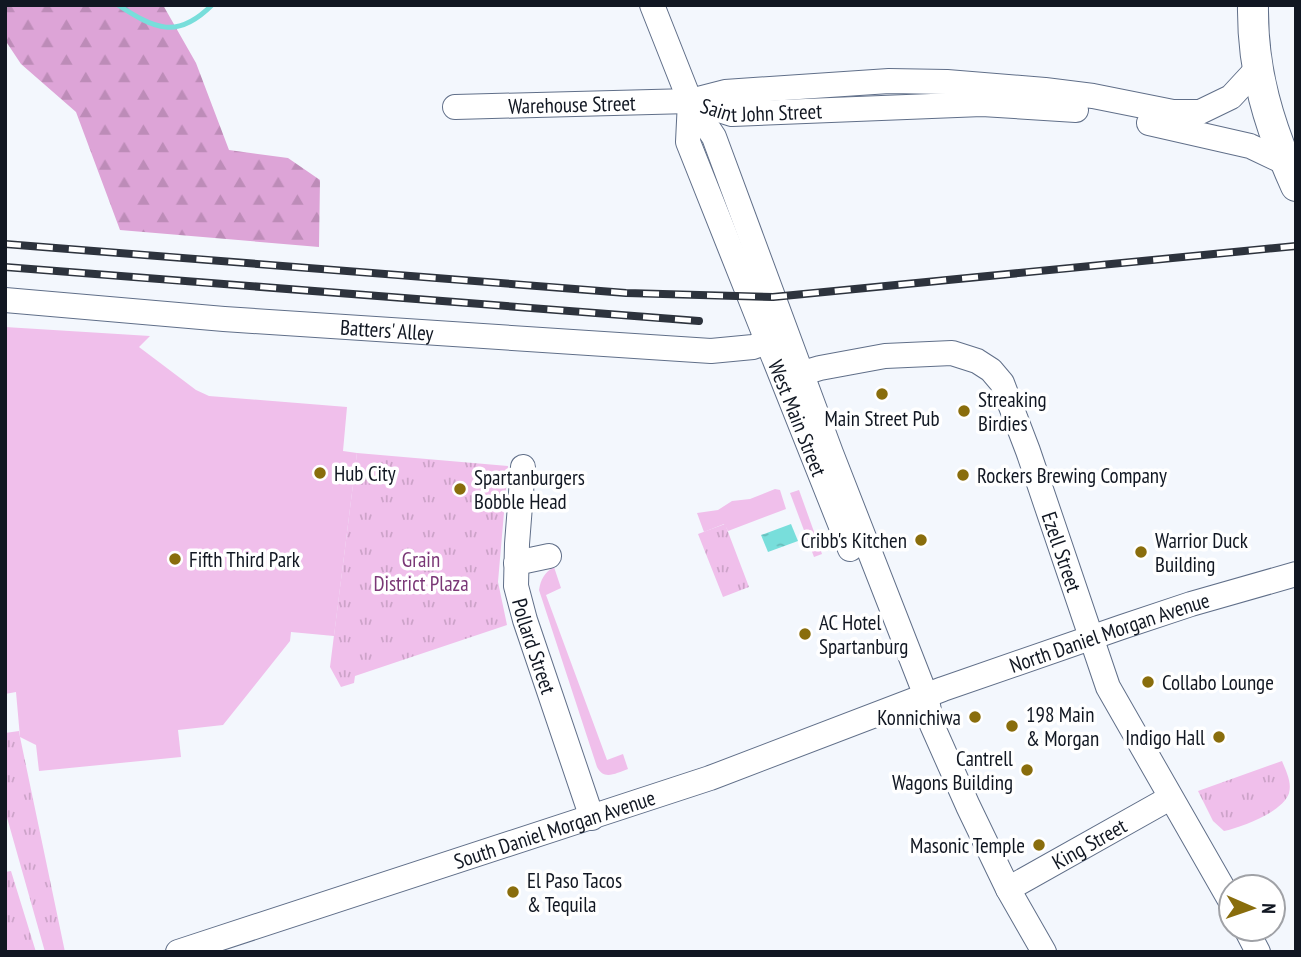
<svg xmlns="http://www.w3.org/2000/svg" width="1301" height="957" font-family="'PT Sans Narrow',sans-serif">
  <style>
    .grass { fill: url(#grass-tufts) }
    .forest { fill: url(#forest-firs) }
    .garden { fill: #f0bfeb }
    .water { fill: url(#water-ripples) }
    .lines { fill: none; stroke-linecap: round; stroke-linejoin: round }
    .stream { stroke: #78dedb; stroke-width: 5 }
    .minor-casing { stroke: #606f89; stroke-width: 26 }
    .major-casing { stroke: #606f89; stroke-width: 32 }
    .minor { stroke: #fff; stroke-width: 24 }
    .major { stroke: #fff; stroke-width: 30 }
    .rail-casing { stroke: #2d333d; stroke-width: 8 }
    .rail { stroke: #fff; stroke-width: 5; stroke-dasharray: 16; stroke-linecap: butt }
    .poi-dot { fill: #896d0c; stroke: #fff; stroke-width: 2.5 }
    .labels { text-anchor: middle; dominant-baseline: central; stroke-width: 7; stroke-linejoin: round; paint-order: stroke }
    .street-label { font-size: 21px; fill: #111722; stroke: #fff }
    .poi-label { font-size: 21px; fill: #111722; stroke: #fff; text-anchor: start }
    .park-label { font-size: 21px; fill: #7a3776; stroke: #fff }
  </style>
  <defs>
    <pattern id="grass-tufts" width="24" height="20" patternUnits="userSpaceOnUse" patternTransform="scale(1.75)"><rect width="24" height="20" fill="#f0bfeb"/><path d="M3 7l-1-3M5 7V3M7 7l1-3M15 17l-1-3M17 17v-4M19 17l1-3" fill="none" stroke="#cda3c9"/></pattern>
    <pattern id="forest-firs" width="22" height="20" patternUnits="userSpaceOnUse" patternTransform="scale(1.75)"><rect width="22" height="20" fill="#dda4d7"/><path d="M5 1l3.5 6h-7zM16 11l3.5 6h-7z" fill="#bd8cb8"/></pattern>
    <pattern id="water-ripples" width="26" height="14" patternUnits="userSpaceOnUse" patternTransform="scale(1.75)"><rect width="26" height="14" fill="#78dedb"/><path d="M2 4q2-2 4 0t4 0M15 11q2-2 4 0t4 0" fill="none" stroke="#67bebc"/></pattern>
  </defs>
  <rect width="100%" height="100%" fill="#f3f7fd"/>
  <path class="grass" d="M357,453L508,466L498,582L507,625L355,676L354,683L341,687L330,667Z
    M725,524L749,587L723,597L698,534Z
    M19,731L20,737L65,952H45L6,814L5,733Z
    M1282,761C1286,771 1292,782 1289,793C1283,812 1242,827 1224,831L1213,821L1198,791Z
    M11,871L36,952H5V872Z"/>
  <path class="forest" d="M5,5H163L196,63L229,150L288,158L320,180L319,247L120,230L76,112L21,64L5,40Z"/>
  <path class="garden" d="M5,327L150,336L139,347L196,390L209,396L347,407L343,451L357,453L334,636L291,632L290,641L223,725L178,730L181,757L39,771L36,745L20,737L16,692L5,694Z
    M775,489L780,490L786,509L728,531L724,524L704,532L697,513L718,510L732,501L750,499Z
    M799,490L822,554L814,557L790,493Z
    M554,567L561,588L546,595L607,760L623,754L628,769C616,773 604,781 597,767L539,590C541,579 544,573 554,567Z"/>
  <path class="water" d="M791,524L798,541L768,552L761,535Z"/>
  <g class="lines">
    <path class="stream" d="M118,5C155,29 177,40 212,5"/>
    <g class="minor-casing">
      <g id="minor">
        <path d="M652,5L690,101L714,137L831,453L926,696L932,725L968,806L1008,889L1044,952"/>
        <path id="s1" d="M690,101L688,142L850,549"/>
        <path id="s2" d="M691,101L732,114L982,104L1076,110"/>
        <path id="s3" d="M455,107L690,101L725,92L889,81L947,82L1045,90L1093,96L1173,112H1200L1231,97L1256,70"/>
        <path d="M1149,123L1250,146L1286,163"/>
        <path id="s4" d="M5,300L224,319L711,351L753,347L767,342"/>
        <path id="s5" d="M803,373L820,368L885,356L952,353L977,361L991,370L1002,383L1028,451L1108,687L1231,902"/>
        <path id="s6" d="M523,467L517,544L516,586L525,620L592,818"/>
        <path d="M516,563L549,556"/>
        <path id="s7" d="M1008,889L1170,798"/>
        <path d="M1246,929L1258,952"/>
        <path id="s8" d="M178,952L710,778L943,689L1122,627L1191,604L1296,574"/>
      </g>
    </g>
    <g class="major-casing">
      <path id="major" d="M1253,5C1252,71 1269,126 1296,186"/>
    </g>
    <use href="#minor" class="minor"/>
    <use href="#major" class="major"/>
    <g class="rail-casing">
      <path id="rail" d="M5,244L626,293L773,297L1296,246
        M5,267L699,321"/>
    </g>
    <use href="#rail" class="rail"/>
  </g>
  <g class="poi-dot">
    <circle cx="882" cy="394" r="7"/>
    <circle cx="964" cy="411" r="7"/>
    <circle cx="320" cy="473" r="7"/>
    <circle cx="963" cy="475" r="7"/>
    <circle cx="460" cy="489" r="7"/>
    <circle cx="921" cy="540" r="7"/>
    <circle cx="1141" cy="552" r="7"/>
    <circle cx="175" cy="559" r="7"/>
    <circle cx="805" cy="634" r="7"/>
    <circle cx="1148" cy="682" r="7"/>
    <circle cx="975" cy="717" r="7"/>
    <circle cx="1012" cy="726" r="7"/>
    <circle cx="1219" cy="737" r="7"/>
    <circle cx="1027" cy="770" r="7"/>
    <circle cx="1039" cy="845" r="7"/>
    <circle cx="513" cy="892" r="7"/>
  </g>
  <g class="labels">
    <g class="street-label">
      <text stroke="none"><textPath href="#s3" startOffset="117">Warehouse Street</textPath></text>
      <text stroke="none"><textPath href="#s2" startOffset="72">Saint John Street</textPath></text>
      <text stroke="none"><textPath href="#s4" startOffset="383">Batters' Alley</textPath></text>
      <text stroke="none"><textPath href="#s1" startOffset="338">West Main Street</textPath></text>
      <text stroke="none"><textPath href="#s5" startOffset="390">Ezell Street</textPath></text>
      <text stroke="none"><textPath href="#s8" startOffset="985">North Daniel Morgan Avenue</textPath></text>
      <text stroke="none"><textPath href="#s6" startOffset="182">Pollard Street</textPath></text>
      <text stroke="none"><textPath href="#s8" startOffset="396">South Daniel Morgan Avenue</textPath></text>
      <text stroke="none"><textPath href="#s7" startOffset="93">King Street</textPath></text>
    </g>
    <g class="poi-label">
      <text x="978" y="399">Streaking<tspan x="978" dy="24">Birdies</tspan></text>
      <text x="882" y="418" text-anchor="middle">Main Street Pub</text>
      <text x="334" y="473">Hub City</text>
      <text x="977" y="475">Rockers Brewing Company</text>
      <text x="474" y="477">Spartanburgers<tspan x="474" dy="24">Bobble Head</tspan></text>
      <text x="907" y="540" text-anchor="end">Cribb's Kitchen</text>
      <text x="1155" y="540">Warrior Duck<tspan x="1155" dy="24">Building</tspan></text>
      <text x="189" y="559">Fifth Third Park</text>
      <text x="819" y="622">AC Hotel<tspan x="819" dy="24">Spartanburg</tspan></text>
      <text x="1162" y="682">Collabo Lounge</text>
      <text x="1026" y="714">198 Main<tspan x="1026" dy="24">&amp; Morgan</tspan></text>
      <text x="961" y="717" text-anchor="end">Konnichiwa</text>
      <text x="1205" y="737" text-anchor="end">Indigo Hall</text>
      <text x="1013" y="758" text-anchor="end">Cantrell<tspan x="1013" dy="24">Wagons Building</tspan></text>
      <text x="1025" y="845" text-anchor="end">Masonic Temple</text>
      <text x="527" y="880">El Paso Tacos<tspan x="527" dy="24">&amp; Tequila</tspan></text>
    </g>
    <g class="park-label">
      <text x="421" y="559">Grain<tspan x="421" dy="24">District Plaza</tspan></text>
    </g>
  </g>
  <rect width="1301" height="957" fill="none" stroke="#111722" stroke-width="14"/>
  <g transform="translate(1252 908) rotate(92)"><circle r="33" fill="#ffffff" stroke="#a0a2a7" stroke-width="2"/>
  <path d="M0-5L12 26L0 18L-12 26Z" fill="#896d0c"/>
  <text y="-10" font-size="19" font-weight="bold" text-anchor="middle" fill="#111722">N</text>
  </g>
</svg>
